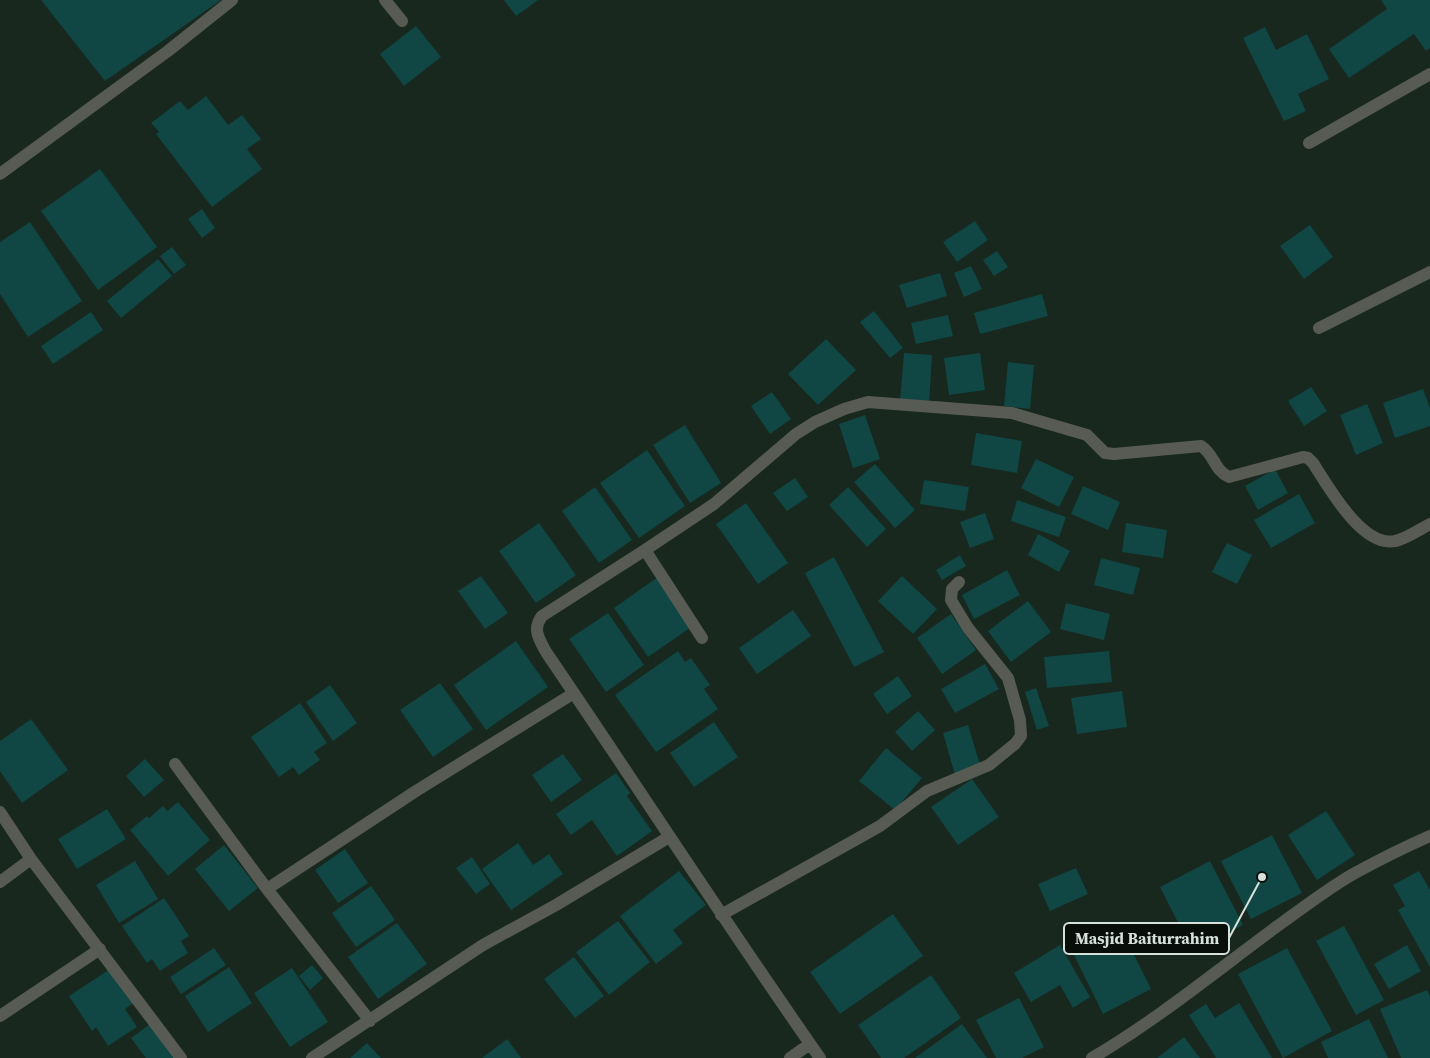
<svg xmlns="http://www.w3.org/2000/svg" width="1430" height="1058" font-family="'Source Serif 4',serif">
  <style>
    .building { fill: #104643 }
    .lines { fill: none; stroke-linecap: round; stroke-linejoin: round }
    .minor { stroke: #585b53; stroke-width: 12 }
    .leader { fill: none; stroke: #d7e1db; stroke-width: 2 }
    .callout-dot { fill: #d7e1db; stroke: #080f0a; stroke-width: 2 }
    .callout { fill: #080f0a; stroke: #d7e1db; stroke-width: 2 }
    .callout-label { font-size: 16px; text-anchor: middle; font-weight: bold; fill: #d7e1db }
  </style>
  <rect width="100%" height="100%" fill="#18281e"/>
  <path class="building" d="M41,0H221L105,81Z
    M504,0H538L516,16Z
    M1381,0H1430V48L1426,51L1414,34L1349,78L1329,49L1387,9Z
    M416,26L441,57L404,86L380,54Z
    M1265,27L1276,50L1307,34L1329,79L1298,94L1306,111L1284,121L1243,38Z
    M206,96L228,125L242,115L261,139L247,149L262,169L212,207L156,134L159,132L151,123L180,101L188,110Z
    M100,169L157,247L98,290L41,211Z
    M202,209L215,228L202,238L188,219Z
    M975,221L988,240L957,262L943,242Z
    M30,222L82,301L28,337L0,294V242Z
    M1310,225L1333,257L1304,279L1280,246Z
    M172,247L186,265L174,274L160,256Z
    M997,251L1008,267L994,276L983,260Z
    M158,259L172,276L121,318L107,301Z
    M971,266L982,289L964,297L954,273Z
    M940,273L947,296L907,308L899,285Z
    M1042,294L1048,316L980,334L974,313Z
    M874,311L903,348L890,358L860,322Z
    M91,312L103,330L53,364L41,346Z
    M948,315L953,336L916,344L911,323Z
    M826,339L856,370L818,405L788,374Z
    M904,353L932,355L929,404L900,402Z
    M980,353L985,390L949,395L944,358Z
    M1008,362L1034,365L1030,409L1004,406Z
    M1311,387L1327,411L1304,426L1288,401Z
    M1423,389L1430,408V426L1395,438L1383,403Z
    M772,392L791,419L770,434L751,406Z
    M1367,404L1383,443L1356,455L1340,415Z
    M865,415L880,459L853,468L839,424Z
    M685,425L721,483L690,503L653,445Z
    M976,433L1022,441L1017,473L971,465Z
    M647,450L685,506L639,538L600,483Z
    M1036,459L1074,477L1059,507L1021,488Z
    M875,464L915,510L895,528L854,482Z
    M1275,469L1288,493L1258,510L1245,486Z
    M795,478L808,497L787,511L773,493Z
    M924,480L969,487L965,511L920,504Z
    M1083,486L1120,502L1108,530L1071,514Z
    M595,487L632,540L599,563L562,511Z
    M848,487L886,529L867,547L829,505Z
    M1299,494L1315,523L1271,548L1254,520Z
    M1017,500L1066,517L1059,537L1011,521Z
    M746,503L788,563L758,584L716,524Z
    M985,513L994,539L970,548L960,522Z
    M539,523L576,575L536,603L499,551Z
    M1126,523L1167,530L1163,558L1122,552Z
    M1038,534L1070,551L1059,572L1028,555Z
    M1227,543L1252,555L1237,584L1212,572Z
    M960,555L966,566L942,580L936,570Z
    M834,557L884,652L854,667L805,573Z
    M1101,558L1140,568L1133,595L1094,585Z
    M1007,570L1020,595L974,619L962,595Z
    M481,576L508,613L485,629L458,591Z
    M902,576L937,609L913,634L878,601Z
    M658,577L693,626L648,657L614,608Z
    M1028,601L1051,632L1011,662L988,631Z
    M1066,603L1110,614L1104,640L1060,629Z
    M793,610L811,636L757,674L739,648Z
    M608,613L644,665L606,692L569,639Z
    M951,614L976,650L942,674L917,638Z
    M516,641L548,687L486,730L454,685Z
    M678,651L685,662L691,658L710,685L704,689L718,709L656,752L615,695Z
    M1109,651L1112,682L1047,688L1044,657Z
    M985,664L999,689L955,713L941,689Z
    M898,676L912,696L887,714L873,694Z
    M440,683L473,729L433,757L400,710Z
    M330,685L357,723L333,741L306,702Z
    M1036,688L1049,726L1037,730L1025,692Z
    M1122,691L1127,727L1077,734L1071,698Z
    M300,703L327,743L314,752L320,760L299,775L293,767L279,777L251,737Z
    M918,711L935,730L912,751L895,732Z
    M31,719L68,770L22,803L0,771V741Z
    M714,722L738,757L694,787L670,753Z
    M968,725L981,768L955,775L943,733Z
    M886,748L922,778L895,810L859,781Z
    M563,754L582,780L551,802L532,775Z
    M145,759L164,780L144,797L126,776Z
    M616,773L630,793L627,796L652,831L617,856L592,820L571,835L556,814Z
    M972,779L999,817L958,845L931,807Z
    M178,802L210,840L168,876L130,830L147,816L149,818L163,806L167,811Z
    M107,809L126,839L77,869L58,839Z
    M1326,811L1355,855L1317,880L1288,835Z
    M1272,835L1302,893L1251,919L1221,861Z
    M518,843L533,865L549,854L563,874L511,910L482,869Z
    M224,845L258,888L229,911L195,869Z
    M345,849L368,883L338,903L315,870Z
    M472,857L490,884L476,894L456,868Z
    M135,861L158,899L119,923L96,885Z
    M1210,861L1243,925L1192,950L1160,887Z
    M1076,868L1088,894L1050,911L1038,884Z
    M679,871L706,905L673,930L683,943L656,964L620,916Z
    M1419,871L1430,890V967L1398,910L1405,906L1393,885Z
    M371,886L395,920L356,947L332,913Z
    M164,898L189,936L181,941L188,953L160,971L152,959L147,963L122,926Z
    M893,914L923,956L840,1014L810,972Z
    M618,921L650,962L609,995L576,952Z
    M397,923L427,964L378,999L348,957Z
    M1119,925L1151,989L1103,1014L1071,949Z
    M1344,926L1384,1000L1356,1015L1316,941Z
    M1060,945L1090,997L1073,1008L1060,985L1031,1002L1014,973Z
    M1407,945L1421,971L1389,989L1374,964Z
    M214,948L226,965L181,994L170,977Z
    M1287,948L1332,1031L1283,1058L1238,974Z
    M574,957L604,996L575,1018L544,979Z
    M312,965L323,978L310,990L299,976Z
    M229,967L252,1003L208,1032L185,996Z
    M292,968L328,1022L290,1047L254,993Z
    M110,969L133,1003L125,1009L137,1027L108,1046L96,1027L92,1031L69,996Z
    M931,975L961,1018L904,1058H881L858,1025Z
    M1427,990L1430,997V1058H1401L1380,1009Z
    M1019,998L1044,1047L1022,1058H996L976,1020Z
    M1239,1003L1272,1058H1216L1189,1015L1206,1004L1215,1018Z
    M1369,1019L1388,1058H1328L1321,1042Z
    M150,1024L176,1058H146L131,1038Z
    M962,1024L987,1058H915Z
    M1184,1037L1200,1058H1157Z
    M507,1039L521,1058H482Z
    M367,1043L381,1058H350Z"/>
  <g class="lines">
    <path class="minor" d="M385,0L402,21
      M1309,143L1430,74
      M0,174L168,51L232,0
      M1319,328L1430,272
      M645,550L714,504L796,434L815,422L844,409L868,402L1012,413L1087,435L1105,453L1114,454L1201,446C1215,455 1213,469 1229,477L1303,457L1308,458L1313,463C1328,486 1362,548 1395,541C1406,539 1420,529 1430,524
      M702,638L645,550L542,616C532,629 539,639 546,652C638,787 726,924 820,1058
      M175,764L267,889L370,1021
      M0,812L31,859L181,1058
      M0,882L31,859
      M267,889L416,791L574,693
      M721,915L880,826L927,791L989,765L1015,744L1021,736L1020,720L1008,678L968,628L951,600L952,589L959,582
      M0,1016L100,949
      M312,1058L483,945L556,905L669,837
      M790,1058L810,1044
      M1092,1058C1160,1018 1220,968 1283,922C1307,905 1330,887 1355,873C1379,860 1405,847 1430,836"/>
  </g>
  <path class="leader" d="M1262 877L1229 938"/>
  <circle class="callout-dot" cx="1262" cy="877" r="5"/>
  <rect class="callout" x="1064" y="923" width="165" height="31" rx="5"/>
  <g class="callout-label">
    <text x="1147" y="944">Masjid Baiturrahim</text>
  </g>
</svg>
